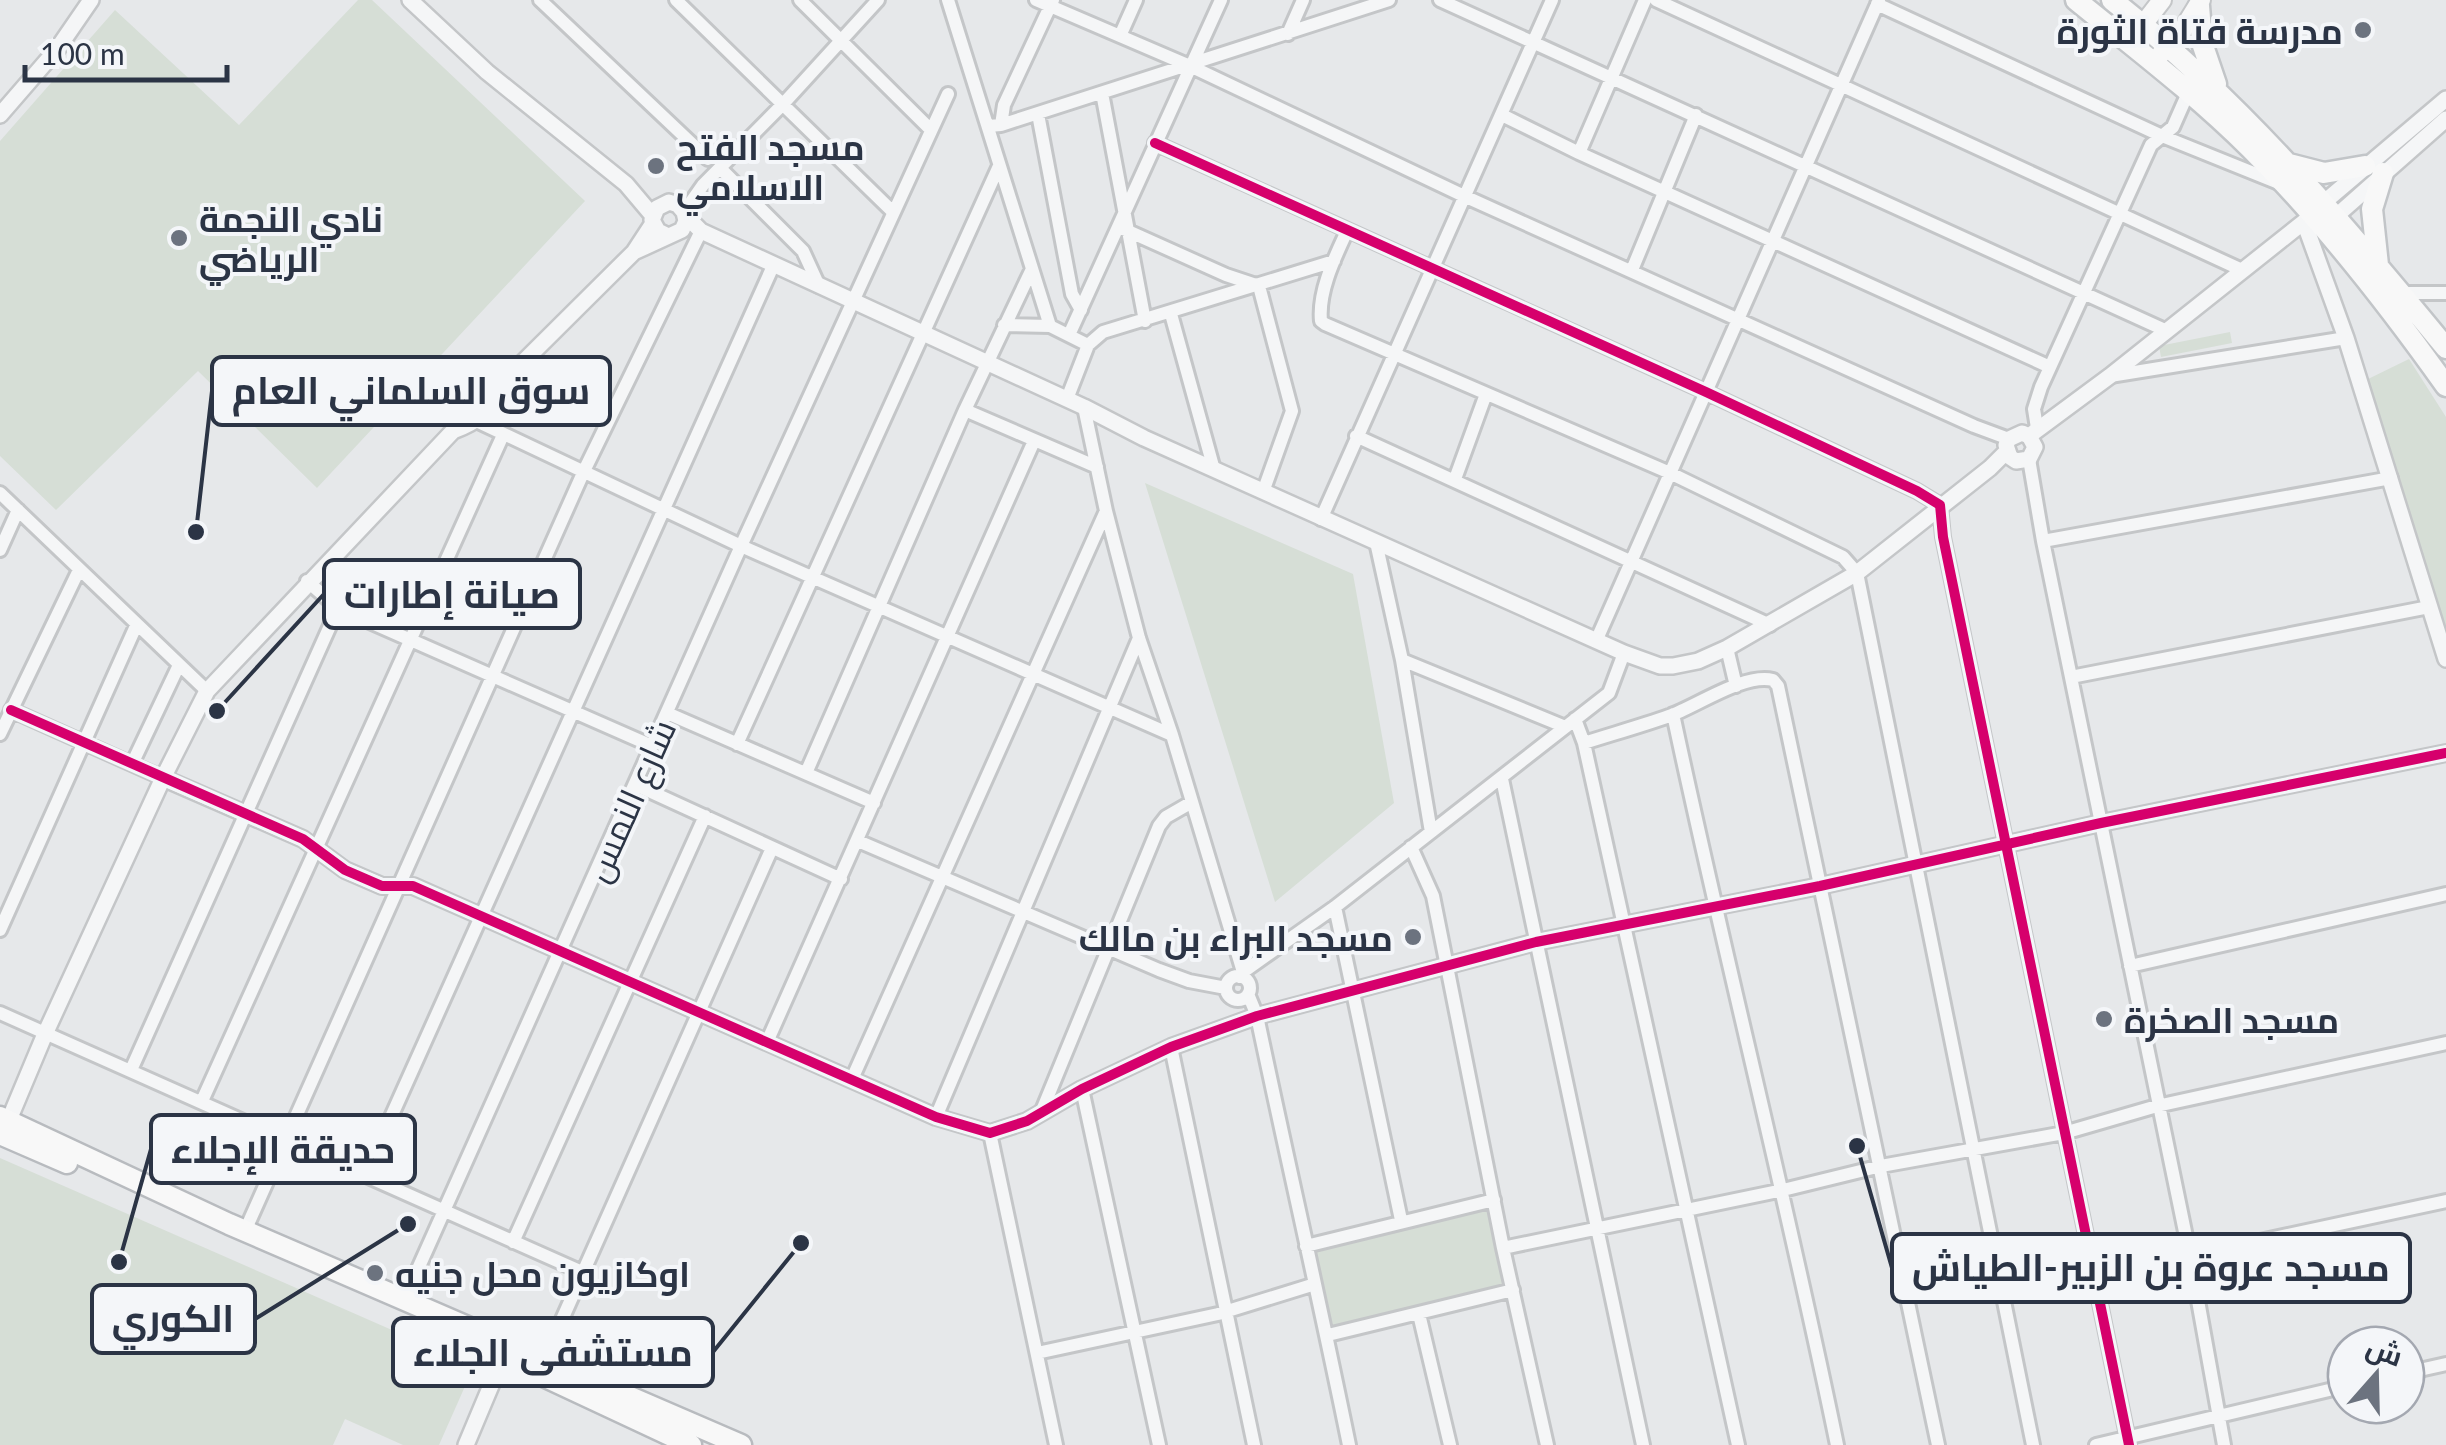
<svg xmlns="http://www.w3.org/2000/svg" width="2446" height="1445" font-family="Lato,Cairo,sans-serif">
  <style>
    .green { fill: #d6ded6 }
    .lines { fill: none; stroke-linecap: round; stroke-linejoin: round }
    .minor-casing { stroke: #c4c6c8; stroke-width: 18 }
    .tertiary-casing { stroke: #c4c6c8; stroke-width: 20 }
    .secondary-casing { stroke: #c4c6c8; stroke-width: 22 }
    .primary-casing { stroke: #c2c5c8; stroke-width: 25 }
    .trunk-casing { stroke: #b8bbbf; stroke-width: 25 }
    .minor { stroke: #f5f6f7; stroke-width: 12 }
    .tertiary { stroke: #f5f6f7; stroke-width: 15 }
    .secondary { stroke: #f8f8f8; stroke-width: 18 }
    .primary { stroke: #f8f8f8; stroke-width: 20 }
    .trunk { stroke: #f8f8f8; stroke-width: 20 }
    .cycleway-casing { stroke: #f4f6f9; stroke-width: 16 }
    .cycleway { stroke: #d6006c; stroke-width: 10 }
    .poi-dot { fill: #6c737f; stroke: #f4f6f9; stroke-width: 4 }
    .labels { text-anchor: middle; dominant-baseline: central; stroke-width: 8; stroke-linejoin: round; paint-order: stroke }
    .poi-label { font-size: 35px; font-weight: bold; fill: #2b3445; stroke: #f4f6f9; text-anchor: start }
    .street-label { font-size: 35px; fill: #2b3445; stroke: #f4f6f9 }
    .leader { fill: none; stroke: #2b3445; stroke-width: 4 }
    .callout-dot { fill: #2b3445; stroke: #f4f6f9; stroke-width: 4 }
    .callout { fill: #f4f6f9; stroke: #2b3445; stroke-width: 4 }
    .callout-label { font-size: 38px; text-anchor: middle; font-weight: bold; fill: #2b3445 }
  </style>
  <rect width="100%" height="100%" fill="#e6e8ea"/>
  <path class="green" d="M358,0H372L585,201L317,488L198,371L56,510L0,456V141L115,10L239,125Z
    M2230,332L2232,343L2161,357L2159,346Z
    M2409,359L2446,417V630L2366,380Z
    M1145,483L1353,574L1394,803L1275,902Z
    M0,1158L474,1366L439,1445H403L345,1419L333,1445H0Z
    M1493,1202L1512,1290L1328,1334L1307,1246Z"/>
  <g class="lines">
    <g class="minor-casing">
      <path id="minor" d="M540,0L708,159
        M676,0L893,212
        M800,0L931,130
        M948,0L1050,326
        M1036,0L1190,66L1464,196L1974,426L2009,439
        M1440,0L2167,331
        M1656,0L2242,270
        M1877,4L2162,136L2281,184
        M1288,34L1303,0
        M1120,36L1136,0
        M1102,93L1145,321
        M1038,114L1072,294L1081,310
        M1502,115L1579,153L2050,367
        M1001,125L1004,105L1053,0
        M988,126L1001,125L1389,0
        M1155,143L1706,392L1917,491L1940,505L1943,537L2129,1445
        M1579,153L1645,0
        M721,169L803,251L819,286
        M684,212L703,185L784,103L878,0
        M1119,227L1226,275L1259,286L1292,411L1263,492
        M1347,231C1335,257 1318,291 1321,321L1325,324L1670,473L1843,557L1857,573L2033,1445
        M1632,270L1696,115
        M2401,293H2446
        M1171,314L1213,466
        M1004,325L1050,326L1088,345L1067,399
        M1069,335L1221,0
        M1088,345L1103,332L1334,261
        M2110,376L2346,338
        M1084,407L1106,511L1139,638L1172,735L1243,972L1240,977
        M965,410L1097,467
        M468,417L741,546L1172,735
        M2037,428L2034,409L2041,387L2151,145L2173,127L2188,93
        M1356,436L1770,625
        M2029,459L2043,541L2190,1256L2224,1445
        M1455,479L1486,394
        M0,493L207,691
        M1321,519L1552,0
        M2043,541L2391,478
        M1376,542L1402,660L1431,832
        M0,550L18,510
        M307,581L338,608L652,746
        M1597,639L1879,0
        M1727,648L1736,686
        M1402,660L1563,726
        M2071,677L2429,607
        M11,710L163,778
        M667,713L874,803
        M1673,714C1725,959 1787,1200 1837,1445
        M1575,719L1584,743L1738,1445
        M0,734L79,570
        M1584,743C1612,734 1641,726 1669,716C1697,706 1744,673 1773,680L1778,686L1938,1445
        M737,744L999,166
        M132,764L179,665
        M806,773L965,410L1031,271
        M1502,779L1643,1445
        M636,785L841,879
        M858,841L1159,970L1189,981L1226,988
        M1411,847L1433,896L1503,1248L1547,1445
        M1335,907L1401,1220
        M0,930L136,626
        M2130,966L2446,894
        M1243,972L1335,907L1609,693L1624,653
        M1226 988a12 12 0 1 1 24 0a12 12 0 1 1-24 0Z
        M1248,994L1257,1016C1287,1159 1320,1302 1349,1445
        M0,1013L582,1272
        M767,1042L1034,441
        M1171,1047L1254,1445
        M131,1070L338,608
        M852,1079L1106,511
        M1082,1089L1159,1445
        M202,1101L503,435
        M1041,1113L1159,826L1166,817L1192,802
        M936,1117L1139,638
        M990,1133L1056,1445
        M365,1175L773,266
        M245,1231L583,473L701,231
        M513,1242L705,816
        M1306,1246L1494,1200
        M1503,1248L1783,1190L1881,1166L2064,1133L2157,1106L2446,1043
        M2190,1256L2446,1201
        M405,1298L741,546L948,94
        M1419,1314L1450,1445
        M1328,1335L1513,1290
        M1037,1353L1218,1314L1315,1284
        M544,1360L772,848
        M2406,1373L2446,1364
        M2096,1445L2346,1386"/>
    </g>
    <g class="tertiary-casing">
      <path id="tertiary" d="M410,0L487,72L626,184L653,216
        M0,115L58,48L91,0
        M2322,204L2446,99
        M686,216L701,231L1084,407L1144,438L1624,653L1660,666H1673L1698,661L1727,648L1857,573L1990,468L2007,451
        M2334,218L2446,119
        M2304,222L2346,338L2446,659
        M634,252L682,230L686,221L684,212L678,205L669,202L657,208L652,220L658,231L666,235
        M453,431C478,422 488,413 498,387L634,252L653,223
        M2029,436L2035,447L2029,459L2016,461L2010,457L2006,445L2009,439L2022,433L2029,436L2110,376L2310,217
        M163,778L303,839L345,870L382,886H413L936,1117L990,1133L1027,1121L1082,1089L1171,1047L1257,1016L1536,942L1820,886L2101,823L2446,753
        M6,1127L45,1034L163,778L207,691L453,431L464,404L498,387
        M466,1445L503,1357"/>
    </g>
    <g class="secondary-casing">
      <path id="secondary" d="M2135,35L2162,0
        M2160,55L2182,31L2201,0"/>
    </g>
    <g class="primary-casing">
      <path id="primary" d="M2076,0C2135,48 2197,95 2251,149C2323,221 2387,303 2446,386
        M2112,0C2239,99 2345,225 2446,348
        M2199,6L2202,43L2216,84
        M2289,164L2324,173L2365,166
        M2378,265L2372,209L2383,173"/>
    </g>
    <g class="trunk-casing">
      <path id="trunk" d="M0,1117L229,1224L741,1445
        M0,1134L67,1163
        M464,1339L691,1445"/>
    </g>
    <use href="#minor" class="minor"/>
    <use href="#tertiary" class="tertiary"/>
    <use href="#secondary" class="secondary"/>
    <use href="#primary" class="primary"/>
    <use href="#trunk" class="trunk"/>
    <g class="cycleway-casing">
      <path id="cycleway" d="M1155,143L1706,392L1917,491L1940,505L1943,537L2129,1445
        M11,710L303,839L345,870L382,886H413L936,1117L990,1133L1027,1121L1082,1089L1171,1047L1257,1016L1536,942L1820,886L2101,823L2446,753"/>
    </g>
    <use href="#cycleway" class="cycleway"/>
  </g>
  <g class="poi-dot">
    <circle cx="2363" cy="30" r="10"/>
    <circle cx="656" cy="166" r="10"/>
    <circle cx="179" cy="238" r="10"/>
    <circle cx="1413" cy="937" r="10"/>
    <circle cx="2104" cy="1019" r="10"/>
    <circle cx="375" cy="1273" r="10"/>
  </g>
  <g class="labels">
    <g class="poi-label">
      <text x="2343" y="30" text-anchor="end">مدرسة فتاة الثورة</text>
      <text x="676" y="146">مسجد الفتح<tspan x="676" dy="40">الاسلامي</tspan></text>
      <text x="199" y="218">نادي النجمة<tspan x="199" dy="40">الرياضي</tspan></text>
      <text x="1393" y="937" text-anchor="end">مسجد البراء بن مالك</text>
      <text x="2124" y="1019">مسجد الصخرة</text>
      <text x="395" y="1273">اوكازيون محل جنيه</text>
    </g>
    <g class="street-label">
      <text transform="translate(629 800) rotate(-66)">شارع النمس</text>
    </g>
  </g>
  <path class="leader" d="M196 532L212 391M217 711L324 594M119 1262L151 1149M1857 1146L1892 1268M408 1224L255 1319M801 1243L713 1352"/>
  <g class="callout-dot">
    <circle cx="196" cy="532" r="10"/>
    <circle cx="217" cy="711" r="10"/>
    <circle cx="119" cy="1262" r="10"/>
    <circle cx="1857" cy="1146" r="10"/>
    <circle cx="408" cy="1224" r="10"/>
    <circle cx="801" cy="1243" r="10"/>
  </g>
  <g class="callout">
    <rect x="212" y="357" width="398" height="68" rx="10"/>
    <rect x="324" y="560" width="256" height="68" rx="10"/>
    <rect x="151" y="1115" width="264" height="68" rx="10"/>
    <rect x="1892" y="1234" width="518" height="68" rx="10"/>
    <rect x="92" y="1285" width="163" height="68" rx="10"/>
    <rect x="393" y="1318" width="320" height="68" rx="10"/>
  </g>
  <g class="callout-label">
    <text x="411" y="404">سوق السلماني العام</text>
    <text x="452" y="608">صيانة إطارات</text>
    <text x="283" y="1163">حديقة الإجلاء</text>
    <text x="2151" y="1281">مسجد عروة بن الزبير-الطياش</text>
    <text x="173" y="1332">الكوري</text>
    <text x="553" y="1366">مستشفى الجلاء</text>
  </g>
  <g transform="translate(2376 1375) rotate(20)"><circle r="48" fill="#f4f6f9" stroke="#a4a8b1" stroke-width="2.5"/>
  <path d="M0-8L18 38L0 25L-18 38Z" fill="#6c737f"/>
  <text y="-15" font-size="28" font-weight="bold" text-anchor="middle" fill="#2b3445">ش</text>
  </g>
  <path d="M25 65v15h202v-15" fill="none" stroke="#2b3445" stroke-width="5"/>
  <text x="40" y="65" font-size="30" fill="#2b3445" stroke="#f4f6f9" stroke-width="8" paint-order="stroke">100 m</text>
</svg>
